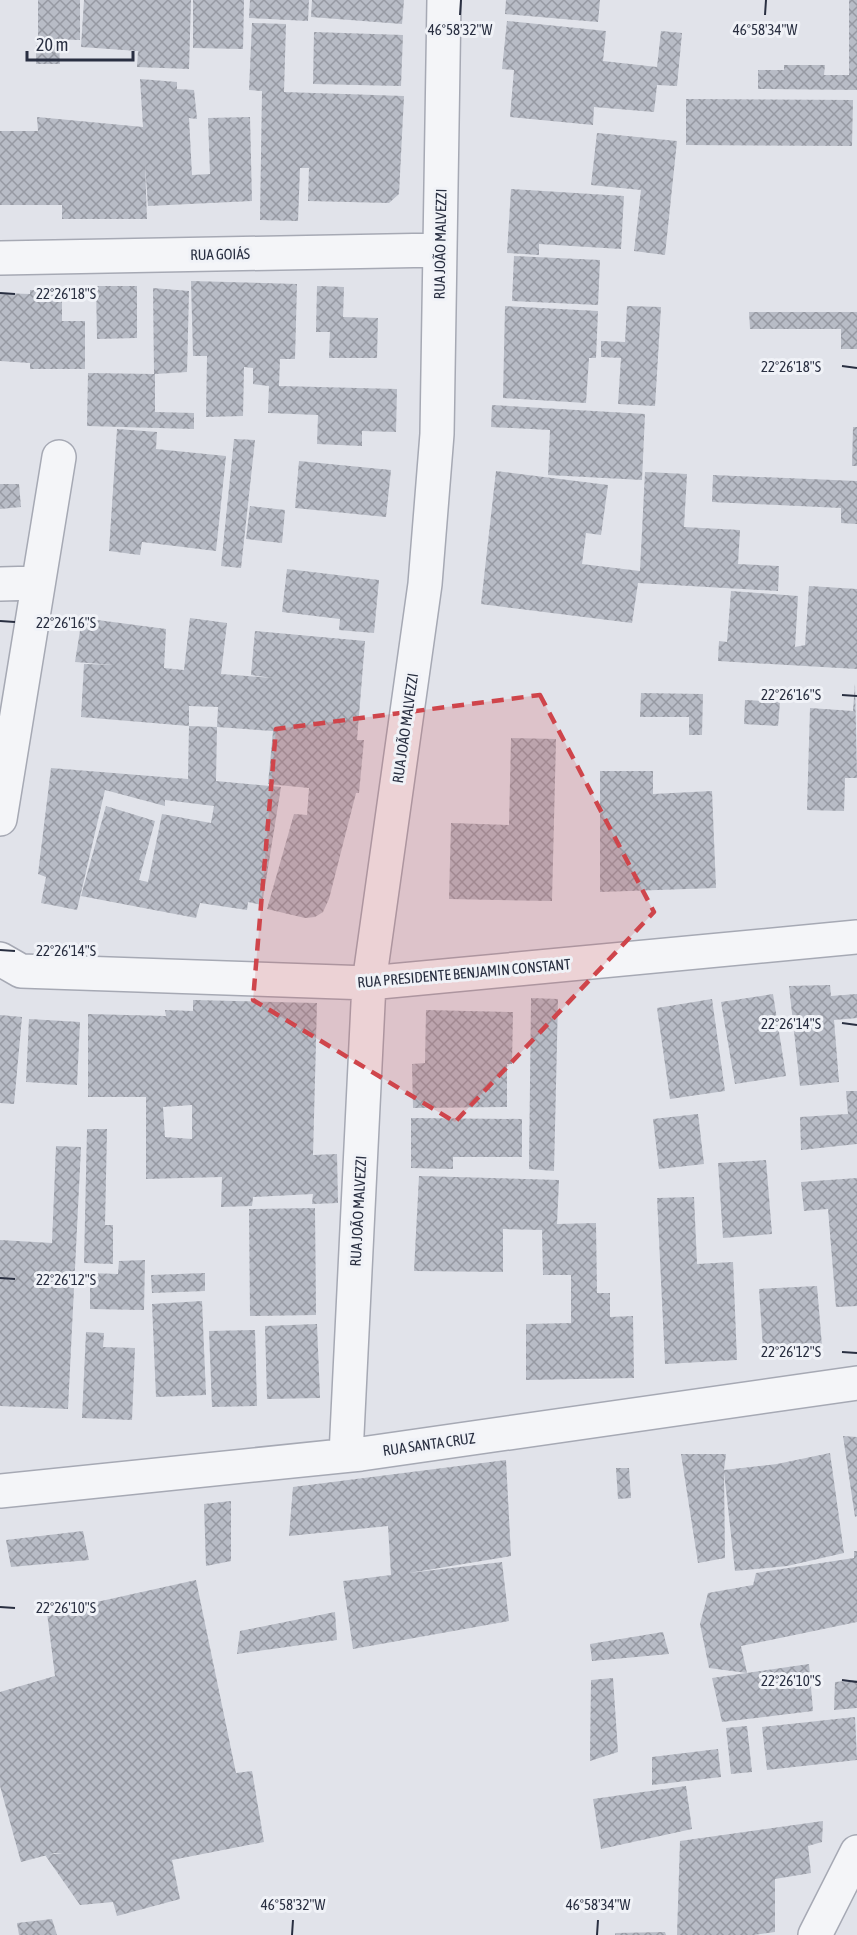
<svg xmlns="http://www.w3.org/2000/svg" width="857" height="1935" font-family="'Asap Condensed',sans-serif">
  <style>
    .building { fill: url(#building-cross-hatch); fill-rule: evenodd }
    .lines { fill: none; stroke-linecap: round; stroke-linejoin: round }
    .minor-casing { stroke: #a6a9b4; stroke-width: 36 }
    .minor { stroke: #f4f5f8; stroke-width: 33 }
    .marked { fill: #cf454b; fill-opacity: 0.2; stroke: #cf454b; stroke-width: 4.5; stroke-dasharray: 12 8; stroke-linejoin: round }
    .ticks { fill: none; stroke: #292f41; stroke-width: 2 }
    .labels { text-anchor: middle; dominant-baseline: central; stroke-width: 6; stroke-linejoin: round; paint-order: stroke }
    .street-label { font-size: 15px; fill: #292f41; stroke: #f0f2f7 }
    .ticks-label { font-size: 15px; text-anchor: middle; fill: #292f41; stroke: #f0f2f7; stroke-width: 6; stroke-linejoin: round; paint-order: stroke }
  </style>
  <defs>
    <pattern id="building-cross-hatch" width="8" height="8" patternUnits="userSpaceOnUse" patternTransform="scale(1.5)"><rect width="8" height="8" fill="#b8bcc6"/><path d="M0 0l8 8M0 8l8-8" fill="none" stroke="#9699a2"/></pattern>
  </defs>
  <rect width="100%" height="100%" fill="#e1e3ea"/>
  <path class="building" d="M38,0H80V40L38,39Z
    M84,0H191L189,69L137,67L138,51L81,47Z
    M193,0H244L243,49L193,48Z
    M250,0H309L308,21L249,18Z
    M312,0H404L402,24L311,17Z
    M506,0H600L598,22L505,14Z
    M849,0H857V90L758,89V70H784V65H825L824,75H849Z
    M507,21L606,31L603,61L657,67L661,31L682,33L677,86L657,85L654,112L594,107L593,125L510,117L514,70L502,69Z
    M252,23L286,24L284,92L404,96L399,194L389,203L308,201L309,168H300L298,221L260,220L262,91L249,90Z
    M314,32L403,35L401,86L313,84Z
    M36,45H59L60,64H36Z
    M140,79L177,82V89L194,90L197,119L189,118L192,175L210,174L208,118L250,117L252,201L148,206L145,164L147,219H62V205H0V131H38L37,117L143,127Z
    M686,99L853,100L852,146L686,145Z
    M597,133L677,141L665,255L634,251L641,190L591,185Z
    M511,189L624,196L621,249L539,244V255L507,253Z
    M514,256L600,260L598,305L512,301Z
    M191,281L297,284L295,359H280L279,386L397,389L396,432L362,431V446L317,444L318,415L268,413L269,386L253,384V368L244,367L243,416L206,417L207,356H193Z
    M96,286H137V338L97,339Z
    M317,286L344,287L343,317L378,318L377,358H329L330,332H316Z
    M153,288L189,291L187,372L155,374V412L194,413V429L87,426L88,373L154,374Z
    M30,290L62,291V321H85V369H30V363L0,361V293L30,294Z
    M505,306L598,311L596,358H589L586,403L503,398Z
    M627,306L661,307L655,406L618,404L621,358L601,357V341L625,342Z
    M749,312H857V349H841V329H750Z
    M492,405L645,414L642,480L548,475L550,430L491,427Z
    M853,427H857V466H852Z
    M117,429L157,432L156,449L226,456L216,551L142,542L140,555L109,551Z
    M234,439L255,440L241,568L221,566Z
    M299,461L391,470L386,517L295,508Z
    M496,471L608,485L601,535L586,533L582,564L640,571L645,472L687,474L684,527L740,530L738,564L779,566L778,591L638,583L632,623L481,604Z
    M713,475L857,481V524L841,523V508L712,502Z
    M0,484H19L21,507L0,509Z
    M250,506L285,510L282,543L246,539Z
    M287,569L379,580L374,633L339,630L340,619L282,612Z
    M809,586L857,589V669L718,661L719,641L727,642L731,591L798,596L795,647L805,645Z
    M82,618L166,629L164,668L184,670L190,618L227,623L221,674L273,678L251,675L255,631L365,641L357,740H364L359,793H356L329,899L323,912L315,917L305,918L267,909L294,814L307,815L309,788L268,784L273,731L217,727L216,781L281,787L262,905L248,902L247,910L200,903L196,918L81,896L106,806L155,821L139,880L148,882L162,814L211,823L214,806L165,800V806L105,790L77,910L41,903L46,877L38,874L51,768L188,779L189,726L217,727L218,707L189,706V726L81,717L84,664L115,665L75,662Z
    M855,683L857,778H845L844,811L807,810L810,708L853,711Z
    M641,693L703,694L702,735H689V717H640Z
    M745,700L780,702L778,726L744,724Z
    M511,738L556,739L552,901L449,899L451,823L509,825Z
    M600,771H653V794L712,791L716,888L600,892Z
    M830,985L831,996L857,994V1018L834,1020L839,1082L800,1086L789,986Z
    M773,994L786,1076L735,1084L721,1002Z
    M531,998L558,999L554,1171L529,1169Z
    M712,999L725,1091L670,1099L657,1008Z
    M193,1000L317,1003L313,1155L337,1154L338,1203L312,1204L313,1194L253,1197L252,1206L221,1207L222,1177L146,1179V1097H88V1014L166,1016L165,1010L193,1011ZM192,1105V1139L165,1137L163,1107Z
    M426,1010L513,1012L512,1064H507V1107L413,1108L412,1064L425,1063Z
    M0,1015L22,1017L14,1104L0,1103Z
    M29,1019L80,1022L77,1085L26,1082Z
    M846,1091H857V1144L801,1150L800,1117L848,1114Z
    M698,1114L704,1164L659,1169L653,1119Z
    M411,1118L522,1119V1157H453V1169L411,1168Z
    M87,1129H107L105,1225H113V1264L84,1263Z
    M56,1146L81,1147L68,1409L0,1406V1240L52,1243Z
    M766,1160L772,1234L723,1238L718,1163Z
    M419,1176L559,1180L557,1224L596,1223L597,1293H610V1317L633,1316L634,1378L526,1380V1324L571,1323V1275H543L542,1230L503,1229V1272L414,1271Z
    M857,1178V1306L836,1307L828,1209L804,1211L801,1182Z
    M694,1197L697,1264L733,1262L737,1360L665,1364L657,1198Z
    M315,1208L316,1315L250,1316L249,1209Z
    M145,1260L144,1310L90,1309V1273L118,1274L119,1261Z
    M205,1273V1291L152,1293L151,1275Z
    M817,1286L822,1346L763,1349L759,1289Z
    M202,1301L206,1395L156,1397L152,1304Z
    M317,1324L320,1398L267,1399L265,1326Z
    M255,1330L257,1406L212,1407L209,1331Z
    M86,1332L104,1333L103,1347L135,1348L132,1420L82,1418Z
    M843,1436L857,1437V1516L855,1517Z
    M830,1453L844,1553L787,1566L735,1571L724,1472L725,1558L698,1563L681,1454H726L724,1470L777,1464Z
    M506,1460L511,1556L409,1573L502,1562L509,1621L353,1649L343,1581L391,1575L388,1526L289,1536L293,1487Z
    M616,1468H629L631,1498L618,1499Z
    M231,1501V1561L206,1566L204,1504Z
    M83,1531L89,1560L11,1567L6,1540Z
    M854,1551H857V1622L741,1646L747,1673L709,1668L700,1624L708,1593L753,1585L756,1573L854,1558Z
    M196,1580L236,1773L252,1771L264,1842L172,1860L180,1899L117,1916L113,1902L80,1905L45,1855L63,1853H55L21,1862L0,1786V1692L55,1676L47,1613Z
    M335,1612L337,1640L237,1654L240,1631Z
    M663,1632L669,1654L592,1661L590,1644Z
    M809,1664L813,1711L722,1722L712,1678Z
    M613,1678L618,1752L590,1761L591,1680Z
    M857,1680V1708L834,1710L835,1682Z
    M855,1717L857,1760L767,1770L762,1727Z
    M747,1726L752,1772L731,1774L726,1728Z
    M718,1749L721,1777L652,1785V1757Z
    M686,1786L692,1829L601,1849L593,1799Z
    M823,1821L822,1842L808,1846L811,1873L775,1879V1932L754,1935H677L680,1841Z
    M52,1919L57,1935H19L17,1923Z
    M665,1932L666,1935H615V1933Z"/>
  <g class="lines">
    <g class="minor-casing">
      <path id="minor" d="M0,258L440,250
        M0,584L37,583
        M0,819L59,457
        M0,959L21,971L369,983L857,937
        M346,1455L369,983L425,584L437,434L444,0
        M0,1491L361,1454L857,1383
        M815,1935L857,1852"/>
    </g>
    <use href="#minor" class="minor"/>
  </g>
  <path class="marked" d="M540,695L654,912L455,1122L253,1000L276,729Z"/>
  <path class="ticks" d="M460,15L461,0M765,15L766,0M0,293L15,294M842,366L857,368M0,621L15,622M842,695L857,696M0,950L15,951M842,1023L857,1025M0,1278L15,1279M842,1352L857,1353M0,1607L15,1608M842,1680L857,1682M292,1935L293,1920M597,1935L598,1920"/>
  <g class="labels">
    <g class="street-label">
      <text transform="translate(440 244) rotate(-89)">RUA JOÃO MALVEZZI</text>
      <text transform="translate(220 254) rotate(-1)">RUA GOIÁS</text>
      <text transform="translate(405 728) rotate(-82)">RUA JOÃO MALVEZZI</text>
      <text transform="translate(464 973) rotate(-5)">RUA PRESIDENTE BENJAMIN CONSTANT</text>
      <text transform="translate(358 1211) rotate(-87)">RUA JOÃO MALVEZZI</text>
      <text transform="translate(429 1444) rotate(-8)">RUA SANTA CRUZ</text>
    </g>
  </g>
  <g class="ticks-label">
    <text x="460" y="35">46°58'32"W</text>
    <text x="765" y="35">46°58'34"W</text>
    <text x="66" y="299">22°26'18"S</text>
    <text x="791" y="372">22°26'18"S</text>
    <text x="66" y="628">22°26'16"S</text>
    <text x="791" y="700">22°26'16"S</text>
    <text x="66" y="956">22°26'14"S</text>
    <text x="791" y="1029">22°26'14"S</text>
    <text x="66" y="1285">22°26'12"S</text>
    <text x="791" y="1357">22°26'12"S</text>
    <text x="66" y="1613">22°26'10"S</text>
    <text x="791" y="1686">22°26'10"S</text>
    <text x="293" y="1910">46°58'32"W</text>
    <text x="598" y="1910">46°58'34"W</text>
  </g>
  <path d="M27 51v9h106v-9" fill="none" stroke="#292f41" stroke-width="3"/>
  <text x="36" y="51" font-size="18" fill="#292f41" stroke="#f0f2f7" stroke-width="4.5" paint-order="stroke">20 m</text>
</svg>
